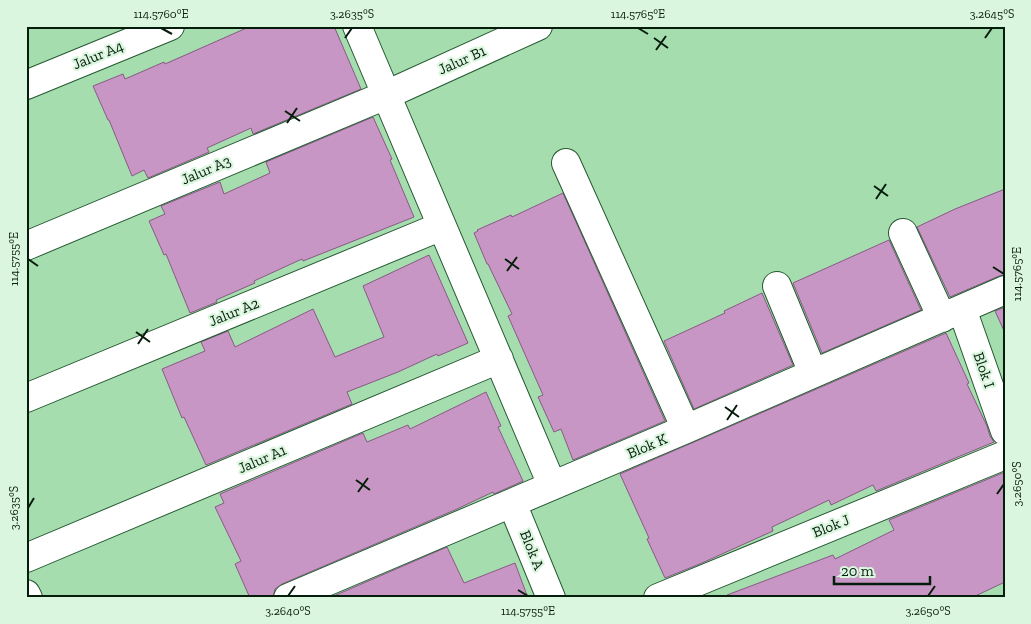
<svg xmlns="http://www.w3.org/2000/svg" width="1031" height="624" font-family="'Zilla Slab',serif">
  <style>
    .building { fill: #c896c4; stroke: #885984 }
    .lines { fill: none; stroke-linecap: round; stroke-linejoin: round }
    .street-casing { stroke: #255931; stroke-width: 30 }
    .street { stroke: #fff; stroke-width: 28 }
    .ticks { fill: none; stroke: #071d0c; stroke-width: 2 }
    .labels { text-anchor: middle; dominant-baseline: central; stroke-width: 4.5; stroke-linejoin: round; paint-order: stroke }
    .street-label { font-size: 15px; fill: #071d0c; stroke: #dbf6de }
    .neatline { fill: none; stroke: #071d0c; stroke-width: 2 }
    .ticks-label { font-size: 12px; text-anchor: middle; fill: #071d0c }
  </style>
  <rect width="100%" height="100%" fill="#a6ddaf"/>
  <path class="building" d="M251,26H334L361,89L253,134L251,128L207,148L209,152L148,178L144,170L132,176L109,120H108L93,86L123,74L125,79L164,62L165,64Z
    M373,117L392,159L390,160L414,217L303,261L302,259L254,281L255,283L216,300L217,302L190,313L166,254L164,255L149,221L165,214L161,206L220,182L224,194L270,173L266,162Z
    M1005,189V275L999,276L950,297L917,227L955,209Z
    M563,193L665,421L573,460L561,429L554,432L538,397L543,395L508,316L512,314L488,264H487L474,233L478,231L477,230L511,215L512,217Z
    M889,240L921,310L822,353L793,283Z
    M429,255L468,343L438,356L437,354L398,372L347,392L352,404L206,465L184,417L182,418L162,369L205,351L201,342L228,331L235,347L313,309L335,357L384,337L363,286Z
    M762,293L793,365L694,409L664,341L725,313L724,311Z
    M1005,307V333L995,311Z
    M946,333L969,383L967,384L987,426L990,436L994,442L876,491L873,485L831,505L829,500L772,527L773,531L702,563L665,578L647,539L649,538L620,474Z
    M486,392L501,426L498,427L523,481L494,494L493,492L457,509L282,584L275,589L273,598H250L235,564L241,561L215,507L224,503L220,494L363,433L367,442L408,425L410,429Z
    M1005,472V582L971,598H728L727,595L833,555L835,559L894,530L889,520Z
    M447,547L464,583L515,563L528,598H329Z"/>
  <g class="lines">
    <g class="street-casing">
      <path id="street" d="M357,26L552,485
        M26,85L170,26
        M566,163L686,429
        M903,233L942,318
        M26,246L386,95L538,26
        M777,286L813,373
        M962,309L1005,431
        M26,398L442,226
        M512,503L551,598
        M26,558L499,359
        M26,594L28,598
        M288,598L686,429L1005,290
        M658,598L1005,455"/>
    </g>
    <use href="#street" class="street"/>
  </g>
  <path class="ticks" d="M161,28L172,34M638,28L648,34M345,38L352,28M654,38L668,48M985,38L992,28M656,50L666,36M285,111L300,121M287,123L297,108M874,186L888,196M876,199L886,184M28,259L38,266M505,259L519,269M993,267L1004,274M507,271L517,257M136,332L150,342M138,344L148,329M725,407L739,417M727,420L737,405M356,480L370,490M358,492L368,478M997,494L1004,484M28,508L34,498M518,590L528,596M288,596L295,586M928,596L935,586"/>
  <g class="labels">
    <g class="street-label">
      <text transform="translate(98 55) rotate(-22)">Jalur A4</text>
      <text transform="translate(462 60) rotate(-24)">Jalur B1</text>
      <text transform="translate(206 170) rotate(-23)">Jalur A3</text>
      <text transform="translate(234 312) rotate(-22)">Jalur A2</text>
      <text transform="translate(984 370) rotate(71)">Blok I</text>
      <text transform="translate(647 446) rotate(-23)">Blok K</text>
      <text transform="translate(262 459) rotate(-23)">Jalur A1</text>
      <text transform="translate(831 526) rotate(-22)">Blok J</text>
      <text transform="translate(532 550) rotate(68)">Blok A</text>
    </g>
  </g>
  <rect width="1031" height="624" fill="none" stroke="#dbf6de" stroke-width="55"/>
  <path d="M834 576v8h96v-8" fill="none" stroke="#071d0c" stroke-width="2.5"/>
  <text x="841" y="576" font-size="15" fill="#071d0c" stroke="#dbf6de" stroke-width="4" paint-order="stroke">20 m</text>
  <rect x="28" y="28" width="976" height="568" class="neatline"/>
  <g class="ticks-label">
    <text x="161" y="18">114.5760°E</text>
    <text x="352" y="18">3.2635°S</text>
    <text x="638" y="18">114.5765°E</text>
    <text x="992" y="18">3.2645°S</text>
    <text transform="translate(14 259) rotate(-90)" y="4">114.5755°E</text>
    <text transform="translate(1017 274) rotate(-90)" y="4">114.5765°E</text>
    <text transform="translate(1017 484) rotate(-90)" y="4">3.2650°S</text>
    <text transform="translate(14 508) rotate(-90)" y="4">3.2635°S</text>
    <text x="288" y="615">3.2640°S</text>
    <text x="528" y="615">114.5755°E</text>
    <text x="928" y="615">3.2650°S</text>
  </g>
</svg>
